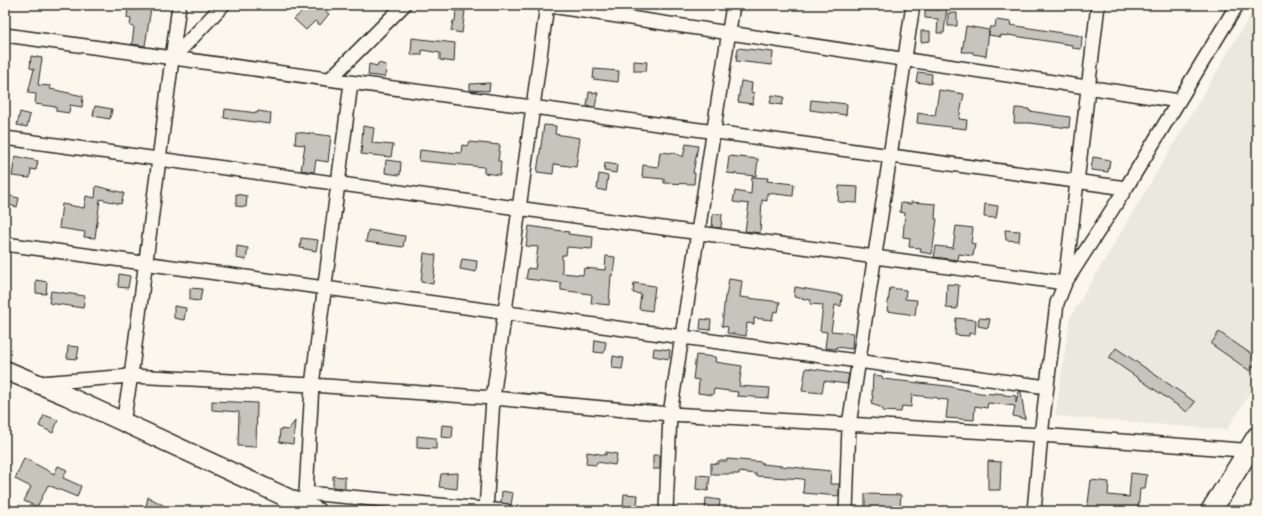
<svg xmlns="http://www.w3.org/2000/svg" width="1262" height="516" font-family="Itim,sans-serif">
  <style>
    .built { fill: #ebe8de }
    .building { fill: #c7c4bc; stroke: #2b2b2b }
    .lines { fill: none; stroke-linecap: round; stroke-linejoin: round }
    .street-casing { stroke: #2b2b2b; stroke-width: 16 }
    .secondary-casing { stroke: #2b2b2b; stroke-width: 21 }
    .primary-casing { stroke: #2b2b2b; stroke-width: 23 }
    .street { stroke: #fbf7ec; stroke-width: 13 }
    .secondary { stroke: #fbf7ec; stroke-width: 18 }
    .primary { stroke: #fbf7ec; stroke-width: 20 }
  </style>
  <rect width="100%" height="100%" fill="#fbf7ec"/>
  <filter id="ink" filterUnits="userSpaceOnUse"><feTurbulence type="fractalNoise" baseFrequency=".025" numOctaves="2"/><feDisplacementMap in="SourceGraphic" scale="8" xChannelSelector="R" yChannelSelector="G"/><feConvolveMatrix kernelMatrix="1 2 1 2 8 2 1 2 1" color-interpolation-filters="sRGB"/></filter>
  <g filter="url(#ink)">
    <path class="built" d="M1251,14H1257V381L1227,430L1055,416L1070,318Z"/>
    <path class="building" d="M296,5H318L329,14L320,25L315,21L306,30L294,19L303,11Z
      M939,5L947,6L944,33H937L938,19L925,18V9L939,10Z
      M139,6L151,8L145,46L132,44L134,27L130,26L131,19L127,18L128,7L139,8Z
      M456,10L465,11L462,33L451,31L453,21H455Z
      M948,13H957V26H948Z
      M996,20L1011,22L1010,25L1082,36L1081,49L1072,48V45L1008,35V36L1001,35V37L989,35V31L986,56L973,54V52H962L966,26L989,30L990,27H995Z
      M921,31H930V41L921,42Z
      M412,38L455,43L454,62L440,60V53L422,50V55H411Z
      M738,48L773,52L772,65L736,61Z
      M31,56L42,58L38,85L51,86L50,89L83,96L82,107L70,105L69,113L56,111V107L35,104L36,94L28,93L34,69L30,68Z
      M634,61L647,62L646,71H634Z
      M378,63L386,65L385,77L368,75L369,64L377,66Z
      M594,69L619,71L618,82L593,79Z
      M918,72L932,74L931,84L916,82Z
      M741,81L752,83L751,92L754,93L753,104L738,102Z
      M490,83L489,91L470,90V84Z
      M939,90L964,94L959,119L967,120L966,129L917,123L918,113L935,116Z
      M589,92L598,93L595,107L587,106Z
      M772,95L784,97L782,105L770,103Z
      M811,100L847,104L846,115L810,110Z
      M95,106L112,109L110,119L93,116Z
      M1015,108L1029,109V111L1070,117L1069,128L1029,123H1014Z
      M225,109L257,113L258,111L271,113L270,124L224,118Z
      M20,112L30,115L27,127L17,125Z
      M544,125L556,126L555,134L580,138L576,167L554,164L553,174L537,172Z
      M363,126L374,128L372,143L393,145L391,157L361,154Z
      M296,132L331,136L328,162L316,160L314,172L301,170L305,145L295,144Z
      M469,142L500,145L498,161H501L500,175L484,173V167L419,161L420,150L447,153V152L461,153L462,145L468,146Z
      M686,144L698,146L693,173H695L694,184L664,183V179L642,177L643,165L658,167L660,152L671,153L672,152L683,157Z
      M15,156L38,161L36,170L31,169L30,178L12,176Z
      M729,156L758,159L756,176L727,173Z
      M1093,157L1110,160L1108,172L1091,170Z
      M386,160L401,162L400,175L385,173Z
      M605,163L617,165L616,173L604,171Z
      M599,174L608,176L606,191L597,189Z
      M752,177L768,178L767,181L794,184L793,196L767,193V201L762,200L760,233L745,231L749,204L733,202L735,191L751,194Z
      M96,186L124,193L121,204L100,199L95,238L84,237L85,232L59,228L62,204L84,208L86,196L95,198Z
      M839,186L858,187L857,203L838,202Z
      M236,194L247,196L246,207L236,206Z
      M6,195L19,198L17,207L5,204Z
      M911,202L936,204L935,219H937L932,254L920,252L921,248L909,247L910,238L903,237L905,213L900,212L901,203L911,204Z
      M985,204L998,206L996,218L984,217Z
      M713,214H722L721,228L712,227Z
      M529,226L569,232L568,234L593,237L592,249L567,247L566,255H562V273L583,275L584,268L605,270L606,256L615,257L613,275H611L609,305L591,303L592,295L590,294L561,290V283L526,279L528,268L535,269L538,247L526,246Z
      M956,226L973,228L971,243L975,244L973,256L959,254L958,260L934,257L936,246L953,248Z
      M368,230L405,236L403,247L366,242Z
      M1005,230L1020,231L1019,241L1006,240Z
      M301,238L318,240L316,251L300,248Z
      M237,246L248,248L246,260L236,258Z
      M424,253L436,255L433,284L421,282Z
      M462,259L477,261L476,272L460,269Z
      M119,274L130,276L128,288L118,287Z
      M729,279L742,281L740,297L780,302L778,312L774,311L772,320L754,318V324L747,323L746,336L727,333L728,327L722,326L725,296H726Z
      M36,280L47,282L46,294L36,293Z
      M634,283L655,286L652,311L639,309L641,294L633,293Z
      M947,284L959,285L957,309L946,308Z
      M795,287L842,295L841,306L835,305L831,331L853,333L852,349L836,347V349L825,348L827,332L820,331L823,305L810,304L811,300L794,297Z
      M190,288L202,289L200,301L190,300Z
      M890,288L906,290L905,299L917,300L915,315L887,311Z
      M51,291L85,296L83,308L49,303Z
      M174,306L186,308L184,320L174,318Z
      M956,318L976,320L975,334L969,333V336L955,335Z
      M979,318L990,319L988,328L978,326Z
      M701,319L711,320L710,330L700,329Z
      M1219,332L1257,358V361L1250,371L1211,344Z
      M595,340L606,342L604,353L594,352Z
      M68,346L79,347L77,359L67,358Z
      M654,348L670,350L669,359L653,356Z
      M1116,348L1195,402L1187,412L1109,358Z
      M696,355L716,357L715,362L742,366L739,386L770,388L769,398L737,396L738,392L714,389L713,395L698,393L699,380L693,379Z
      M613,356L624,358L622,369L612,368Z
      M806,368L849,374L847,384L824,381L822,393L802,391Z
      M873,375L882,376L883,379L947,386L980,393L994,394V393L1004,394V395L1016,396V403L1019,391L1021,392L1025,419L1013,416L1015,406L988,403L987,408L975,406L974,420L946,418L948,400L938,399V398L912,395L911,407L902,406L901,412L882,411L883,408L871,404L873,396H872Z
      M212,401L257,403L256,447L238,446L239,412L212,410Z
      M44,415L58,420L53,433L39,426Z
      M295,421L293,444L279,442L280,429L288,430Z
      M442,425L453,426L452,438L441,437Z
      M417,436L436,438V449L417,448Z
      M587,452L606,455V452L617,454L615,465L597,462L596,465L586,464Z
      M653,455H660V469H653Z
      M24,458L54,474L58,466L67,470L63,478L81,486L77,497L48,485L37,507L24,501L31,487L15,479Z
      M727,459L762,462V464L831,471L830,484H839V496L803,493L804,480L803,479L756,476V474L739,472V474H711V463L718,464V461H727Z
      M988,461L1001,462L1000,490H988Z
      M458,473L457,489L439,487L441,474Z
      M1131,473L1147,475L1145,489H1140L1138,511H1087L1091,480L1109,482L1108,495L1129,497Z
      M697,475L710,476L708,491L696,489Z
      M333,476L345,477V488L333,487Z
      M502,491L513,493L511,505L501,503Z
      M624,494L638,495L637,506H623Z
      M865,494L901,495L900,508L865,511Z
      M148,497L174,511H145Z
      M706,498L720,500L719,511H705Z"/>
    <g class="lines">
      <g class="street-casing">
        <path id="street" d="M544,5L1179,101
          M5,35L1126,188
          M173,58L223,5
          M330,79L404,5
          M5,138L1065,283L1126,188L1237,5
          M5,244L1047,387
          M40,383L131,376L312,385L493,398L670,414L1041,435L1255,451
          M123,422L131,376L179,5
          M306,493L506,511
          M5,510L6,511
          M298,511L302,505L306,493L312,385L351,83
          M486,511L493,398L547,5
          M666,511L670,414L733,5
          M846,511L849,425L913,5
          M1034,511L1041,435L1057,303L1065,283L1098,5"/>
      </g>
      <g class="secondary-casing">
        <path id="secondary" d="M5,370L67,396L316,511"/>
      </g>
      <g class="primary-casing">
        <path id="primary" d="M1211,511L1257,437"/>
      </g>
      <use href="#street" class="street"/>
      <use href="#secondary" class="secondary"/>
      <use href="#primary" class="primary"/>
    </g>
  </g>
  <rect width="1262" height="516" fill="none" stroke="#fbf7ec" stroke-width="20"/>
  <rect x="10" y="10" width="1242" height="496" fill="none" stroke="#2b2b2b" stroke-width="1.5" filter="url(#ink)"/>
</svg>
